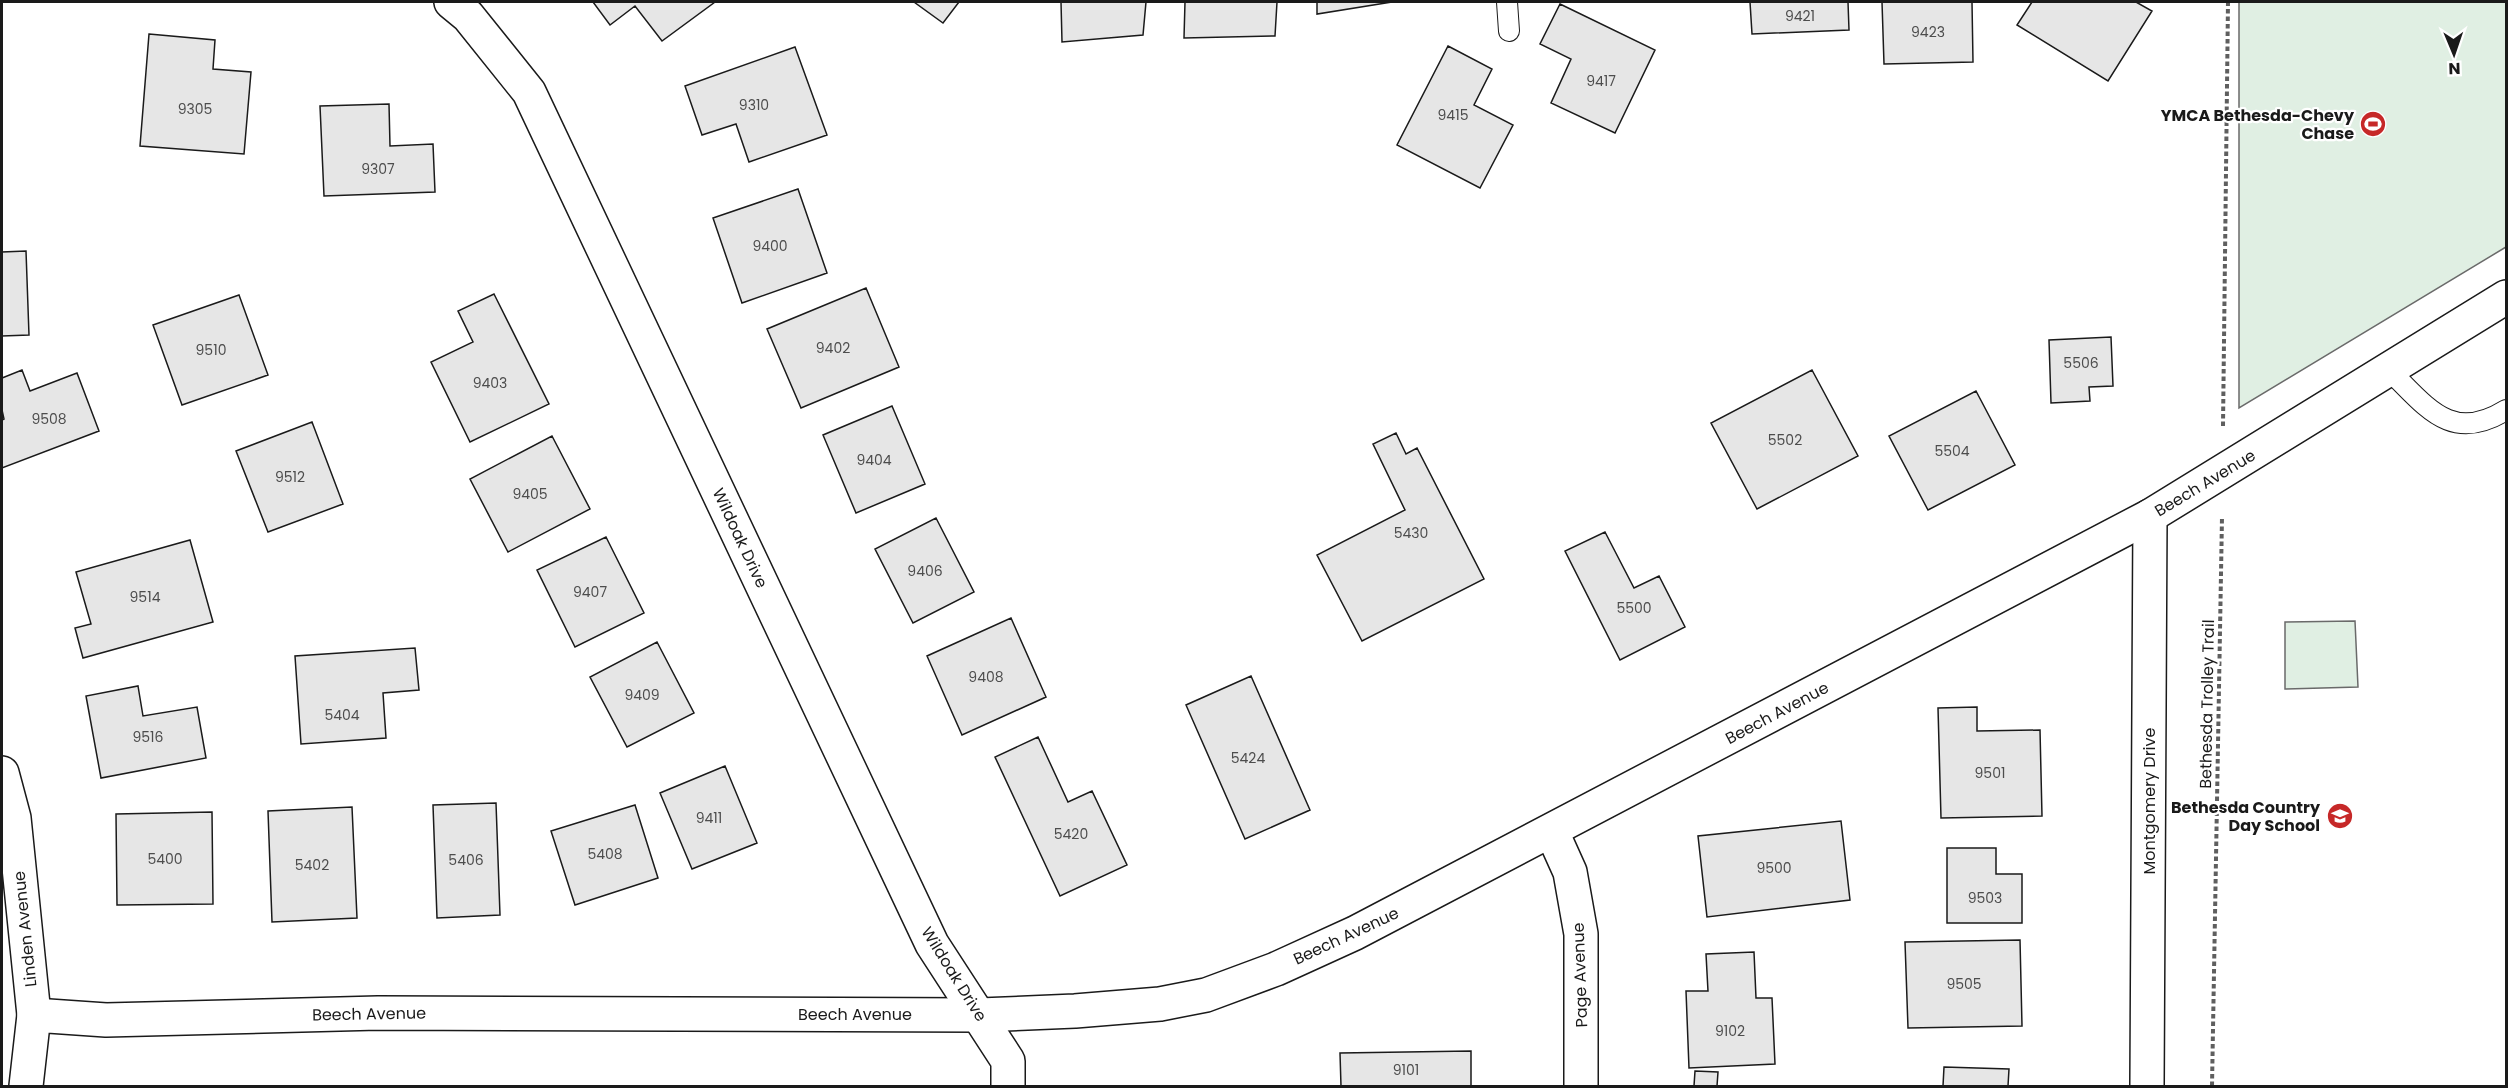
<svg xmlns="http://www.w3.org/2000/svg" width="2508" height="1088" font-family="Poppins,sans-serif">
  <style>
    .green { fill: #e0efe3; stroke: #6a6a6a; stroke-width: 1.5 }
    .building { fill: #e6e6e6; stroke: #1a1a1a; stroke-width: 1.5 }
    .lines { fill: none; stroke-linecap: round; stroke-linejoin: round }
    .lane-casing { stroke: #1a1a1a; stroke-width: 22 }
    .street-casing { stroke: #1a1a1a; stroke-width: 36 }
    .secondary-casing { stroke: #1a1a1a; stroke-width: 36 }
    .path { stroke: #5f5f5f; stroke-width: 4; stroke-dasharray: 4.5 3; stroke-linecap: butt }
    .lane { stroke: #fff; stroke-width: 20 }
    .street { stroke: #fff; stroke-width: 33 }
    .secondary { stroke: #fff; stroke-width: 33 }
    .labels { text-anchor: middle; dominant-baseline: central; stroke-width: 4.5; stroke-linejoin: round; paint-order: stroke }
    .number-label { font-size: 14px; fill: #4d4d4d }
    .poi-label { font-size: 16px; font-weight: bold; fill: #1a1a1a; stroke: #fff; text-anchor: end }
    .street-label { font-size: 16px; fill: #1a1a1a; stroke: #fff }
  </style>
  <rect width="100%" height="100%" fill="#fff"/>
  <path class="green" d="M2239,2H2506V247L2239,408Z
    M2355,621L2358,687L2285,689V622Z"/>
  <path class="building" d="M593,2H715L662,41L635,6L610,25Z
    M914,2H959L943,23Z
    M1061,2H1146L1143,35L1062,42Z
    M1185,2H1277L1275,36L1184,38Z
    M1317,2H1392L1317,14Z
    M1750,2H1848L1849,30L1752,34Z
    M1882,2H1972L1973,62L1884,64Z
    M2032,2H2136L2152,11L2108,81L2017,25Z
    M1560,4L1655,50L1615,133L1551,103L1571,59L1540,44Z
    M149,34L215,40L213,69L251,72L244,154L140,146Z
    M1448,46L1492,69L1474,105L1513,125L1480,188L1397,145Z
    M795,47L827,135L749,162L736,124L702,135L685,86Z
    M389,104L390,146L433,144L435,192L324,196L320,106Z
    M798,189L827,273L742,303L713,218Z
    M26,251L29,335L2,336V252Z
    M866,288L899,367L801,408L767,329Z
    M494,294L549,404L470,442L431,362L473,342L458,311Z
    M239,295L268,375L182,405L153,325Z
    M2111,337L2113,386L2089,387L2090,401L2051,403L2049,340Z
    M22,370L30,391L77,373L99,431L2,468V420L4,419L2,410V378Z
    M1812,370L1858,456L1757,509L1711,423Z
    M1976,391L2015,465L1928,510L1889,436Z
    M892,406L925,484L856,513L823,435Z
    M312,422L343,504L268,532L236,451Z
    M1396,433L1406,454L1417,448L1484,579L1362,641L1317,555L1405,510L1373,444Z
    M552,436L590,509L508,552L470,479Z
    M936,518L974,592L913,623L875,549Z
    M1605,532L1634,588L1659,576L1685,627L1620,660L1565,551Z
    M606,537L644,613L575,647L537,570Z
    M190,540L213,622L83,658L75,628L91,624L76,572Z
    M1011,618L1046,697L962,735L927,656Z
    M657,642L694,713L627,747L590,677Z
    M415,648L419,690L383,693L386,738L301,744L295,656Z
    M1251,676L1310,810L1245,839L1186,705Z
    M138,686L143,716L197,707L206,758L101,778L86,696Z
    M1977,707V731L2040,730L2042,816L1941,818L1938,708Z
    M1038,737L1068,802L1092,791L1127,865L1060,896L995,757Z
    M725,766L757,843L692,869L660,793Z
    M496,803L500,915L437,918L433,805Z
    M635,805L658,878L575,905L551,831Z
    M352,807L357,918L272,922L268,811Z
    M212,812L213,904L117,905L116,814Z
    M1841,821L1850,900L1707,917L1698,836Z
    M1947,848H1996V874H2022V923H1947Z
    M2020,940L2022,1026L1908,1028L1905,942Z
    M1754,952L1756,998H1772L1775,1064L1689,1068L1686,991H1708L1706,954Z
    M1471,1051V1086H1341L1340,1053Z
    M1944,1067L2009,1069L2008,1086H1943Z
    M1695,1071L1718,1072L1717,1086H1694Z"/>
  <g class="lines">
    <g class="lane-casing">
      <path id="lane" d="M1507,2L1509,31
        M2389,370C2427,407 2451,444 2506,410"/>
    </g>
    <g class="street-casing">
      <path id="street" d="M451,2L468,16L529,92L932,944L1008,1061V1086
        M2,773L14,818L34,1015
        M1552,832L1570,872L1581,934V1086
        M2147,1086L2150,516"/>
    </g>
    <g class="secondary-casing">
      <path id="secondary" d="M26,1086L34,1015L106,1020L378,1013L980,1015L1075,1011L1160,1004L1206,995L1276,969L1355,933L2150,516L2506,297"/>
    </g>
    <path class="path" d="M2223,426L2228,2
      M2212,1086L2222,517"/>
    <use href="#lane" class="lane"/>
    <use href="#street" class="street"/>
    <use href="#secondary" class="secondary"/>
  </g>
  <defs>
    <g id="stadium-disc" transform="scale(1.35)"><circle r="9.5" fill="#c62828" stroke="#fff"/><path d="M0-5a6.5 5 0 1 0 0 10a6.5 5 0 1 0 0-10ZM-3.5-1.8h7v3.6h-7Z" fill="#fff"/></g>
    <g id="school-disc" transform="scale(1.35)"><circle r="9.5" fill="#c62828" stroke="#fff"/><path d="M0-5L7-2L0 1L-7-2ZM-4 1L0 2.5L4 1V4Q0 6-4 4Z" fill="#fff"/></g>
  </defs>
  <g fill-rule="evenodd">
    <use href="#stadium-disc" x="2373" y="124"/>
    <use href="#school-disc" x="2340" y="816"/>
  </g>
  <g class="labels">
    <g class="number-label">
      <text x="1800" y="16">9421</text>
      <text x="1928" y="32">9423</text>
      <text x="1601" y="81">9417</text>
      <text x="754" y="105">9310</text>
      <text x="195" y="109">9305</text>
      <text x="1453" y="115">9415</text>
      <text x="378" y="169">9307</text>
      <text x="770" y="246">9400</text>
      <text x="833" y="348">9402</text>
      <text x="211" y="350">9510</text>
      <text x="2081" y="363">5506</text>
      <text x="490" y="383">9403</text>
      <text x="49" y="419">9508</text>
      <text x="1785" y="440">5502</text>
      <text x="1952" y="451">5504</text>
      <text x="874" y="460">9404</text>
      <text x="290" y="477">9512</text>
      <text x="530" y="494">9405</text>
      <text x="1411" y="533">5430</text>
      <text x="925" y="571">9406</text>
      <text x="590" y="592">9407</text>
      <text x="145" y="597">9514</text>
      <text x="1634" y="608">5500</text>
      <text x="986" y="677">9408</text>
      <text x="642" y="695">9409</text>
      <text x="342" y="715">5404</text>
      <text x="148" y="737">9516</text>
      <text x="1248" y="758">5424</text>
      <text x="1990" y="773">9501</text>
      <text x="709" y="818">9411</text>
      <text x="1071" y="834">5420</text>
      <text x="605" y="854">5408</text>
      <text x="165" y="859">5400</text>
      <text x="466" y="860">5406</text>
      <text x="312" y="865">5402</text>
      <text x="1774" y="868">9500</text>
      <text x="1985" y="898">9503</text>
      <text x="1964" y="984">9505</text>
      <text x="1730" y="1031">9102</text>
      <text x="1406" y="1070">9101</text>
    </g>
    <g class="poi-label">
      <text x="2354" y="115">YMCA Bethesda-Chevy<tspan x="2354" dy="18">Chase</tspan></text>
      <text x="2320" y="807">Bethesda Country<tspan x="2320" dy="18">Day School</tspan></text>
    </g>
    <g class="street-label">
      <text transform="translate(2205 483) rotate(-31)">Beech Avenue</text>
      <text transform="translate(740 538) rotate(65)">Wildoak Drive</text>
      <text transform="translate(2207 704) rotate(-89)">Bethesda Trolley Trail</text>
      <text transform="translate(1777 713) rotate(-28)">Beech Avenue</text>
      <text transform="translate(2149 801) rotate(-90)">Montgomery Drive</text>
      <text transform="translate(25 929) rotate(-96)">Linden Avenue</text>
      <text transform="translate(1346 936) rotate(-25)">Beech Avenue</text>
      <text transform="translate(954 974) rotate(58)">Wildoak Drive</text>
      <text transform="translate(1580 975) rotate(-92)">Page Avenue</text>
      <text transform="translate(369 1014) rotate(-1)">Beech Avenue</text>
      <text x="855" y="1014">Beech Avenue</text>
    </g>
  </g>
  <rect width="2508" height="1088" fill="none" stroke="#1a1a1a" stroke-width="6"/>
  <g transform="translate(2454 54) rotate(178)" stroke="#ffffff" stroke-width="4.5" paint-order="stroke">
  <path d="M0-4.5L10 22L0 15L-10 22Z" fill="#1a1a1a"/>
  <text y="-9" font-size="16" font-weight="bold" text-anchor="middle" fill="#1a1a1a">N</text>
  </g>
</svg>
